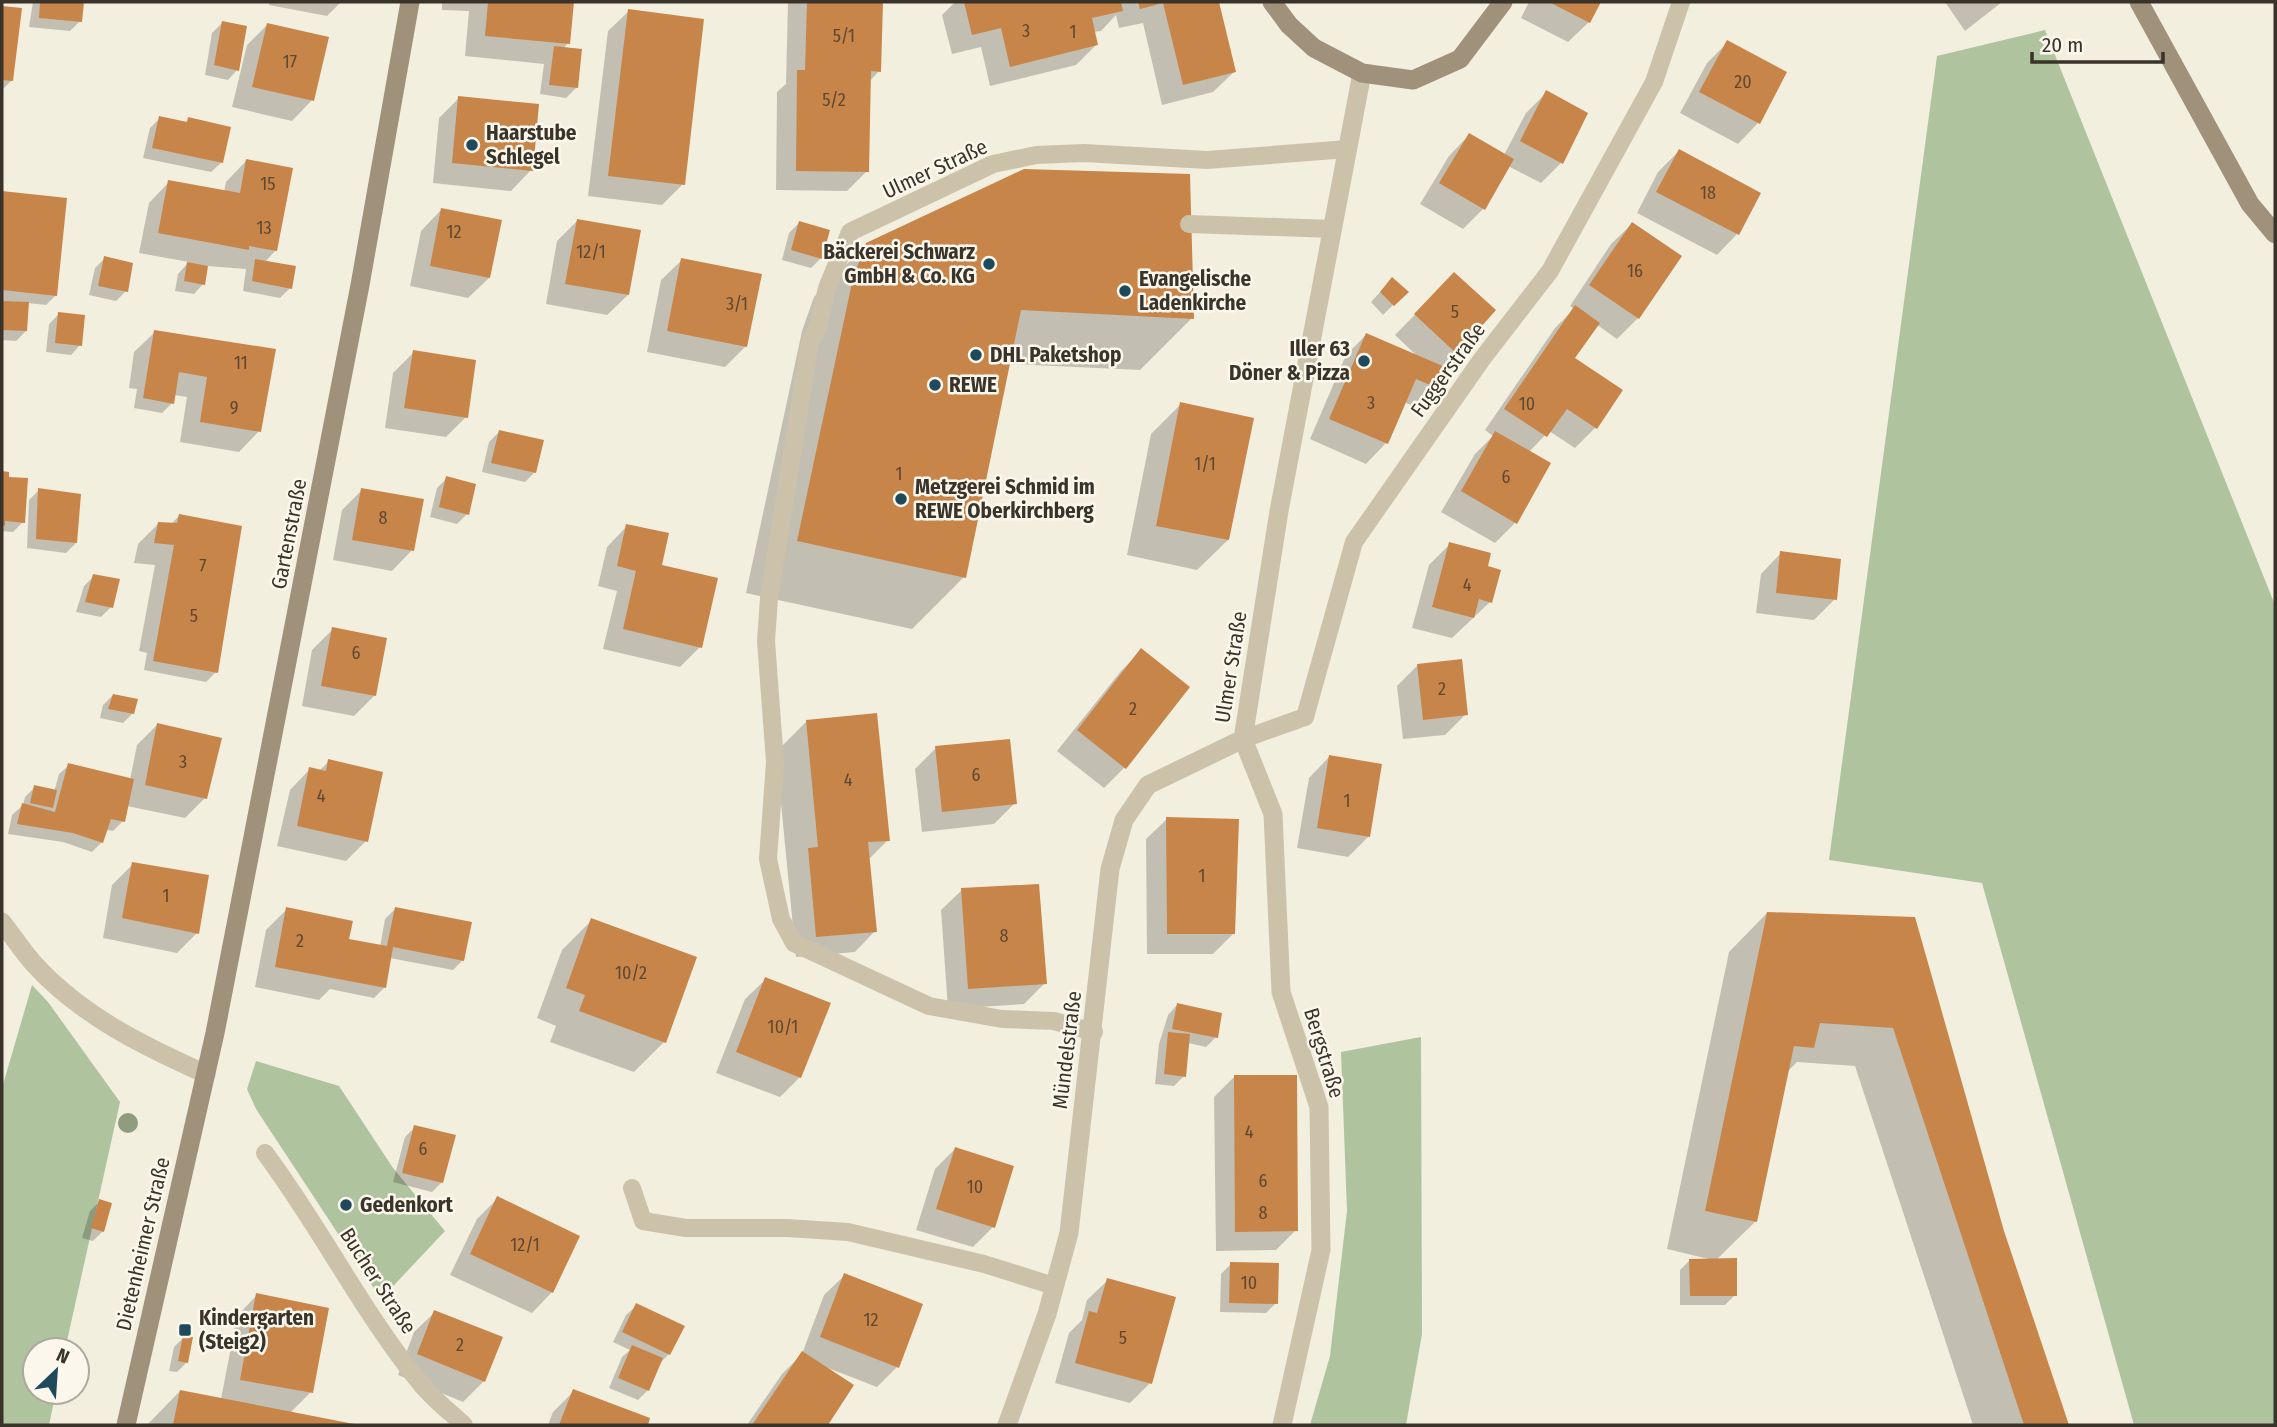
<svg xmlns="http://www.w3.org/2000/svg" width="2277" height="1427" font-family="'Fira Sans Condensed',sans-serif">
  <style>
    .green { fill: #aec39e }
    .shadow { fill: #0003 }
    .building { fill: #c88549 }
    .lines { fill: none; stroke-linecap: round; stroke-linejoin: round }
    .service { stroke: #ccc2aa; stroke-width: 18 }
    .minor { stroke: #ccc2aa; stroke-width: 19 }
    .secondary { stroke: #a0917b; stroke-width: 19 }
    .tree { fill: #8f9c7d }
    .poi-dot { fill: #1e4a5c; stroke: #fbf7ec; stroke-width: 2.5 }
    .labels { text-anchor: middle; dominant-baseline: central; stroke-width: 5; stroke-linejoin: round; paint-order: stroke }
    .number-label { font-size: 18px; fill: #5e4832 }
    .poi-label { font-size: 21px; font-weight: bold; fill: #3a332a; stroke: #fbf7ec; text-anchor: start }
    .street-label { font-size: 21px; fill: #3a332a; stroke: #fbf7ec }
  </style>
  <rect width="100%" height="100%" fill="#f3efdf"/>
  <path class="green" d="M2045,30L2275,605V1425H2134L1982,883L1829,860L1937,56Z
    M32,985L48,1002L120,1102L65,1350H35V1392H56L49,1425H2V1088Z
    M1421,1037L1422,1334L1406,1425H1310L1330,1356L1347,1211L1341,1052Z
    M256,1061L339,1086L393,1168L445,1231L381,1299L256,1109L247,1089Z"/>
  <path class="shadow" d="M82,2L80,21L70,31L29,27L33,2Z
    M269,2H341L327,16L269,5Z
    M442,2H572L568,43L563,49L576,88L566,98L540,94L544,64L465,56L469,11L442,10Z
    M788,2H882L879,71L869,82L867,171L847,191L776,190L777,92L786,84Z
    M955,2H1217L1234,72L1213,92L1162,105L1143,23L1119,28L1116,15L1101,31L1093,32L1096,45L1076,65L990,86L981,47L952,54L942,15Z
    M1529,2H1599L1589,22L1568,42L1521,18Z
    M1945,2H2002L1965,31Z
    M2,8L20,10L12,80L2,90Z
    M629,11L683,184L662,205L588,196L608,31Z
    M222,23L237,70L228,80L205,75L212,33Z
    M267,25L312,100L292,121L232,107L247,45Z
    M1727,43L1785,73L1758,123L1738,144L1680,113L1707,63Z
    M1546,93L1561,163L1541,183L1508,166L1483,209L1463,229L1420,204L1449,156L1469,135L1504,155L1526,113Z
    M459,98L531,170L511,191L433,183L439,118Z
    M160,118L184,124L189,119L221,163L211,172L143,158L150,128Z
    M1679,151L1759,194L1737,234L1717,255L1637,213L1658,172Z
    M246,161L276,250L264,263L290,288L280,298L243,291L246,269L207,266L203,284L194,294L175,291L178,274L189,262L139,253L149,203L169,182L224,192L226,182Z
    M2,193L65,199L56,295L46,305L28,303L26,331L16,341L2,340Z
    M441,210L489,278L468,298L410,286L421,231Z
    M578,220L628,295L607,315L546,304L557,241Z
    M799,223L821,258L811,268L782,260L789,233Z
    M1632,224L1680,256L1638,318L1617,339L1596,324L1573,359L1620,391L1595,428L1575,448L1549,431L1529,452L1515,523L1495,543L1441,512L1475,454L1493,436L1485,430L1555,328L1574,309L1570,306L1611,244Z
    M867,244L1192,318L1140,370L1008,364L964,577L912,629L746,593L802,331L814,297Z
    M105,258L126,291L116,301L89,295L95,268Z
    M682,260L746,346L725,367L647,352L661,280Z
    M1383,289L1406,292L1383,315L1371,302Z
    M1434,295L1493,310L1442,368L1435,387L1415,407L1404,402L1386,443L1366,464L1310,439L1346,355L1366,335L1418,357L1395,335Z
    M59,314L80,345L71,355L46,352L49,324Z
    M155,332L274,351L259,431L239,452L180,442L187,397L174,395L172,403L162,413L134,408L137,389L129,388L134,352Z
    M414,352L466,417L446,437L385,428L393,373Z
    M1181,404L1228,540L1197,570L1127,555L1151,434Z
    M499,432L535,472L525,482L482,472L489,442Z
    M2,473L7,474L23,522L13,532L2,531Z
    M447,478L467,514L457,524L430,517L437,488Z
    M39,490L76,543L66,553L27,548L29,500Z
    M362,490L412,550L392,571L333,560L342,510Z
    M179,516L216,672L206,682L144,670L147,653L139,651L155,565L134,563L138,544L158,524L170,525Z
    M627,526L660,566L700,647L680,667L603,649L617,591L598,586L607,547Z
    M1450,544L1486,567L1490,602L1452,638L1412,628L1429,565Z
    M1781,553L1835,599L1814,620L1756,613L1761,574Z
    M94,576L111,607L101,617L76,612L84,586Z
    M333,629L374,696L354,716L302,706L312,650Z
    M1141,651L1188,688L1124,768L1104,788L1057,751L1121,671Z
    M1418,665L1466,714L1445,735L1403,739L1397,686Z
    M113,695L133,713L123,723L100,718L103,705Z
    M806,722L888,840L868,860L875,931L855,952L796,957L776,752Z
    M157,725L205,798L185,818L127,806L123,821L113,831L106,830L102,842L92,852L63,842L8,834L12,815L23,805L25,797L35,787L54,792L59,774L69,765L130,780L137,745Z
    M936,748L1015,803L994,824L922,832L915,769Z
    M1329,757L1369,836L1348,857L1297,848L1309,778Z
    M329,761L366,841L346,861L277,846L290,790L310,769L319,771Z
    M1167,819L1233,934L1213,954H1147L1146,839Z
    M133,864L197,933L177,953L103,938L112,885Z
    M962,890L1045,983L1024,1004L948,1009L941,910Z
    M287,909L347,940L380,947L385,919L395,909L463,960L453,970L390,958L384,988L374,998L330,989L319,1000L255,987L266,930Z
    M1767,913L1914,919L2002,1232L2067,1425H1973L1855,1066L1797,1062L1786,1073L1756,1221L1716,1260L1735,1295L1725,1305H1680V1270L1690,1260H1713L1667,1249L1729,952Z
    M592,920L664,1042L634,1072L550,1042L556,1026L537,1018L562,950Z
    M766,979L800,1077L780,1097L716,1073L745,999Z
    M1177,1005L1216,1037L1206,1047L1188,1043L1184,1076L1174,1086L1155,1084L1159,1044L1168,1015Z
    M1234,1077L1296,1230L1276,1250L1216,1251L1214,1097Z
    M415,1127L442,1182L432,1192L393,1182L405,1137Z
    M955,1149L993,1227L973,1247L916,1230L935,1169Z
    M497,1199L552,1292L532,1313L450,1275L477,1219Z
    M100,1201L103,1231L93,1241L82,1238L90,1211Z
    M1231,1264L1276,1303L1266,1313L1220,1312L1221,1274Z
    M845,1275L897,1367L877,1387L828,1368L851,1385L825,1425H747L782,1374L802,1354L824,1295Z
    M1108,1280L1150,1383L1130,1403L1055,1383L1069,1333L1082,1320L1087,1300Z
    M257,1295L311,1392L290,1413L352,1425H147L180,1391L221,1399L237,1316Z
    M636,1306L669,1354L658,1365L648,1390L638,1400L609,1388L622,1357L630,1350L613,1342L626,1315Z
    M435,1312L484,1381L463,1402L398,1375L414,1332Z
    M184,1337L187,1362L177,1372L169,1371L174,1347Z
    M574,1391L648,1419L646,1425H548L553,1412Z"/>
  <path class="building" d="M40,2H84L82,22L39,18Z
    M488,2H574L570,44L485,36Z
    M807,2H883L881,72L871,71L869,172L796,171L797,70H805Z
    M964,2H1121L1123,11L1092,18L1098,45L1010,67L1001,28L972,35Z
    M1138,2H1219L1236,72L1183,85L1163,3L1140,9Z
    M1549,2H1601L1590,23Z
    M2,6L22,8L13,81L2,80Z
    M628,9L704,19L685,185L608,176Z
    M222,21L247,26L239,71L214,65Z
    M267,23L329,37L314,101L252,87Z
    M1727,40L1787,72L1760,124L1699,92Z
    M554,46L582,49L578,88L549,85Z
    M1546,90L1588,113L1563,164L1520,141Z
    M458,96L539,104L533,171L452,163Z
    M159,116L187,122L188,117L231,127L223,163L152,148Z
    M1469,133L1514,159L1485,210L1439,183Z
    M1679,149L1761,193L1739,235L1656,192Z
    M246,159L293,168L277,251L249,246V250L158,233L168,180L240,193Z
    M1024,169L1190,174L1194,319L1021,310L966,578L797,541L853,278L866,243Z
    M2,191L67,198L57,296L2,290Z
    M441,208L502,220L490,278L430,266Z
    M577,219L641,230L629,295L565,284Z
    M799,221L830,230L822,259L791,250Z
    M1632,222L1682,256L1639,319L1589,285Z
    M104,256L133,263L128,292L98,286Z
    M681,258L762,274L747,347L667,331Z
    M255,259L296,266L292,289L252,281Z
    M187,262L208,266L205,285L184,281Z
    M1454,272L1496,310L1457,354L1414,314Z
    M1392,277L1409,292L1394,306L1380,292Z
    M2,301L29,302L27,331L2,330Z
    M1575,305L1600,323L1575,358L1623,390L1597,429L1567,409L1547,437L1504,409Z
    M58,312L85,315L82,346L55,343Z
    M154,330L276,349L261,432L200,422L207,377L179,372L174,404L143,398Z
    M1366,333L1445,367L1437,388L1416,379L1388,444L1329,419Z
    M413,350L476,360L468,418L404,408Z
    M1180,402L1254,418L1229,540L1156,526Z
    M499,430L544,440L536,473L491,463Z
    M1495,431L1551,463L1517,524L1461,491Z
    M2,471L9,472V477L28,478L25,523L5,521V526L2,525Z
    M446,476L476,484L469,515L439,507Z
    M38,488L81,494L77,543L36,539Z
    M361,488L424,499L414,551L352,540Z
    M179,514L242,526L218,673L153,661L174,545L154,543L158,522L177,523Z
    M626,524L669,533L662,565L718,578L702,648L623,629L636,571L617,566Z
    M1449,542L1491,553L1488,566L1501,570L1492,603L1479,599L1474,618L1432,607Z
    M1780,551L1841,559L1837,600L1776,593Z
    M93,574L120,579L113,608L85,602Z
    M332,627L387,638L376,696L321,686Z
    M1141,648L1190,687L1126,769L1077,730Z
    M1462,659L1468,715L1423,720L1417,664Z
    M113,694L138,699L134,714L108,709Z
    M877,713L890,841L868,842L877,932L816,937L808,848L818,847L806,720Z
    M157,723L222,738L207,799L145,785Z
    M1010,739L1017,804L942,812L935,746Z
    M1329,755L1382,764L1370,837L1317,828Z
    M328,759L383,772L368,842L297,826L309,767L326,771Z
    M68,763L134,779L125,822L111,819L103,843L73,833L17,824L22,803L55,812Z
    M34,785L57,790L53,808L30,803Z
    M1166,817L1239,819L1235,934H1167Z
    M132,862L209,875L199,934L122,918Z
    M1039,884L1047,984L968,989L961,888Z
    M286,907L353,921L349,939L387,946L395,907L472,922L464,961L393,947L386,988L275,967Z
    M1767,912L1915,917L2004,1231L2069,1425H2024L1893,1028L1820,1023L1814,1048L1794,1046L1757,1222L1705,1211Z
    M591,918L697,957L666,1043L579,1011L585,995L566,988Z
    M765,977L831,1003L801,1078L736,1052Z
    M1177,1003L1222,1013L1218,1038L1172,1029Z
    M1168,1032L1190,1034L1186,1077L1164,1074Z
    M1234,1075H1297L1298,1231L1235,1232Z
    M414,1125L456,1135L443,1183L402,1173Z
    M955,1147L1014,1166L995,1228L936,1209Z
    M497,1196L580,1236L553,1293L470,1254Z
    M99,1199L112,1203L104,1232L91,1228Z
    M1737,1258V1296H1690L1689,1259Z
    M1230,1262L1279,1263L1278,1304L1229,1303Z
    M844,1273L923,1304L899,1368L820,1337Z
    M1107,1278L1176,1297L1152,1384L1075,1363L1089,1311L1097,1313Z
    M256,1293L329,1308L313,1393L240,1380Z
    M636,1303L685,1326L670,1355L622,1332Z
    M434,1310L503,1337L485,1382L417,1354Z
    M183,1335L193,1337L188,1363L178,1361Z
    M632,1345L663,1358L649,1391L618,1378Z
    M802,1351L854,1385L828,1425H752Z
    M573,1389L650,1418L648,1425H559Z
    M180,1390L354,1424V1425H173Z"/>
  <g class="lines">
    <path class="service" d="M1189,224L1333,229
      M1243,739L1305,717L1354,542L1482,359L1550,271L1654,82L1681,2
      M1094,1032L1054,1021L1002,1019L929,1006L794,943L781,919L768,859L775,762L766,641L769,598L810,342L818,327L827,288L850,232L993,164L1036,155L1084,153L1207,160L1348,149
      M265,1153C321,1228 362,1312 421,1384C433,1399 450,1412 464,1425
      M632,1188L643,1221L686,1228H787L848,1232L984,1264L1054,1286"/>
    <path class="minor" d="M1243,739L1273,814L1281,992L1319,1107L1321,1250L1282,1425
      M1243,739L1279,511L1362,73
      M2,922C13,936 23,952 35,965C82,1016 143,1046 206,1074
      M1007,1425L1047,1314L1069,1233L1110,869L1124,820L1148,785L1243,739"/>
    <path class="secondary" d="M1272,2L1289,25L1314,48L1362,73L1413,80L1460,59L1503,2
      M2139,2L2250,204L2275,234
      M126,1425L215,1033L360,285L410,2"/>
  </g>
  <circle class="tree" cx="128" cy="1123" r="10"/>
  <g class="poi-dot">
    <circle cx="472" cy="145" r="7"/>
    <circle cx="989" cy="264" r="7"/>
    <circle cx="1125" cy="291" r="7"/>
    <circle cx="976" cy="355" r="7"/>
    <circle cx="1364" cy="361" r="7"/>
    <circle cx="935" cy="385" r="7"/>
    <circle cx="901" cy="499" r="7"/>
    <circle cx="346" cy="1205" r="7"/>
    <rect x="178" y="1323" width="14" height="14" rx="3.5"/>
  </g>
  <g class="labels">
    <g class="number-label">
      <text x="1026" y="31">3</text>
      <text x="1073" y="32">1</text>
      <text x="844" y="36">5/1</text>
      <text x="290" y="62">17</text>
      <text x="1743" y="82">20</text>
      <text x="834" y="100">5/2</text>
      <text x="268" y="184">15</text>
      <text x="1708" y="193">18</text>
      <text x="264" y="228">13</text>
      <text x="454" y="232">12</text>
      <text x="591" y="252">12/1</text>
      <text x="1635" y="271">16</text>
      <text x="737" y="304">3/1</text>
      <text x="1455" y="312">5</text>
      <text x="241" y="363">11</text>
      <text x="1371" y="403">3</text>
      <text x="1527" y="404">10</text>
      <text x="234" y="408">9</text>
      <text x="1205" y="464">1/1</text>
      <text x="899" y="474">1</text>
      <text x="1506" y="477">6</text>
      <text x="383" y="518">8</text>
      <text x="203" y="566">7</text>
      <text x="1467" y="585">4</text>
      <text x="194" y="616">5</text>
      <text x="356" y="653">6</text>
      <text x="1442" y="689">2</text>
      <text x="1133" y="709">2</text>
      <text x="183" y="762">3</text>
      <text x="976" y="775">6</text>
      <text x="848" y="780">4</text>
      <text x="321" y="796">4</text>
      <text x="1347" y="801">1</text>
      <text x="1202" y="876">1</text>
      <text x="166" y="896">1</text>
      <text x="1004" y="936">8</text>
      <text x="300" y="941">2</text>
      <text x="631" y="973">10/2</text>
      <text x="783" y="1027">10/1</text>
      <text x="1249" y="1132">4</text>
      <text x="423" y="1149">6</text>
      <text x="1263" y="1181">6</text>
      <text x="975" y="1187">10</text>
      <text x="1263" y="1213">8</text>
      <text x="525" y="1245">12/1</text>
      <text x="1249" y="1283">10</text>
      <text x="871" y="1320">12</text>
      <text x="1123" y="1338">5</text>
      <text x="460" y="1345">2</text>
    </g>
    <g class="poi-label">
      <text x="486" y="133">Haarstube<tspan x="486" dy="24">Schlegel</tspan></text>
      <text x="975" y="252" text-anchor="end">Bäckerei Schwarz<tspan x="975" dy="24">GmbH &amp; Co. KG</tspan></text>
      <text x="1139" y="279">Evangelische<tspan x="1139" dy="24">Ladenkirche</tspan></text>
      <text x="1350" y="349" text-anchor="end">Iller 63<tspan x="1350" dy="24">Döner &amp; Pizza</tspan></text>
      <text x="990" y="355">DHL Paketshop</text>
      <text x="949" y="385">REWE</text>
      <text x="915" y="487">Metzgerei Schmid im<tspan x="915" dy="24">REWE Oberkirchberg</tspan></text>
      <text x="360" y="1205">Gedenkort</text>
      <text x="199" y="1318">Kindergarten<tspan x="199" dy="24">(Steig2)</tspan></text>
    </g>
    <g class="street-label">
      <text transform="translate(935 169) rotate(-25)">Ulmer Straße</text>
      <text transform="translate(1448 370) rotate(-54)">Fuggerstraße</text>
      <text transform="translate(289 534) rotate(-79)">Gartenstraße</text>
      <text transform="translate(1231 667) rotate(-81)">Ulmer Straße</text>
      <text transform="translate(1067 1050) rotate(-83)">Mündelstraße</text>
      <text transform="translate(1324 1053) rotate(73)">Bergstraße</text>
      <text transform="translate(143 1244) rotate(-77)">Dietenheimer Straße</text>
      <text transform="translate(378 1281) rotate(57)">Bucher Straße</text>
    </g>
  </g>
  <rect width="2277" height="1427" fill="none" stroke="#3a332a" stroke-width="7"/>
  <g transform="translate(56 1371) rotate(25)"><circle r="33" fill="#fbf7ec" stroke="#aea99e" stroke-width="2"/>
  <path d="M0-5L12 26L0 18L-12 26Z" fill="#1e4a5c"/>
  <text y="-10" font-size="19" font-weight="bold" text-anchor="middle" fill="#3a332a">N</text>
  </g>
  <path d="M2032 52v10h131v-10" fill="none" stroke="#3a332a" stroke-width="3.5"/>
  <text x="2042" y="52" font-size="21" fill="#3a332a" stroke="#fbf7ec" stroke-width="5" paint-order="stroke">20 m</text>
</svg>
